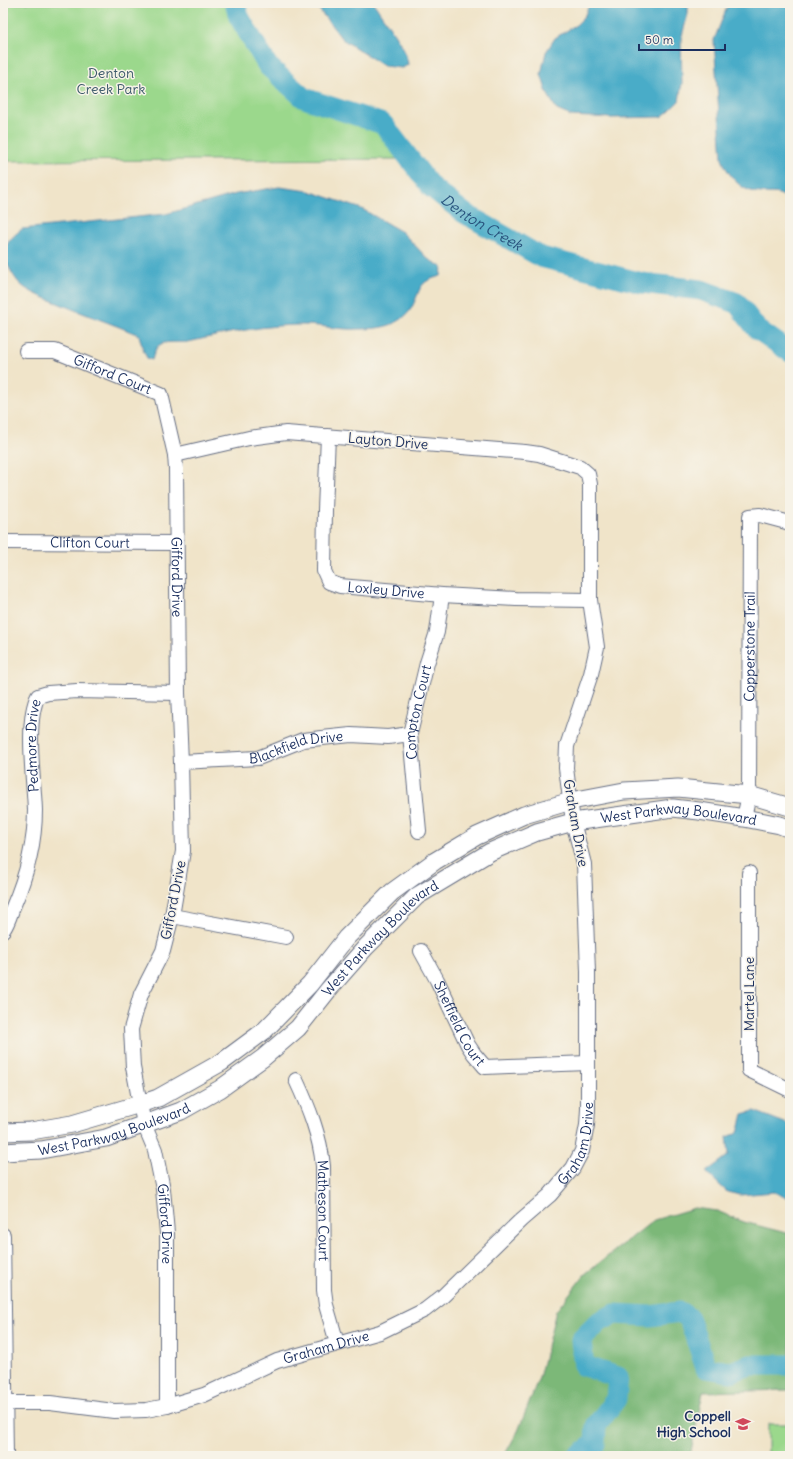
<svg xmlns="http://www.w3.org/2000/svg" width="793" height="1459" font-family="Delius,sans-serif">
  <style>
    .green { fill: #9bd88c; stroke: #5b8475 }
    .forest { fill: #7cb878; stroke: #4c746b }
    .water { fill: #49acc8; stroke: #326e93 }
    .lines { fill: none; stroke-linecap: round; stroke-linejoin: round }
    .river { stroke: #49acc8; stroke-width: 21 }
    .minor-casing { stroke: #666e83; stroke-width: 16 }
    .tertiary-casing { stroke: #666e83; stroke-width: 19 }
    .minor { stroke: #fff; stroke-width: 14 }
    .tertiary { stroke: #fff; stroke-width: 17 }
    .labels { text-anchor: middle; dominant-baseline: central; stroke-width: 3; stroke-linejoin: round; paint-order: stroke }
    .park-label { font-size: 14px; fill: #3b596a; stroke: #f7f3e8 }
    .street-label { font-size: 14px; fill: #1b2f5e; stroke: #f7f3e8 }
    .poi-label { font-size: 14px; font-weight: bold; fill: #1b2f5e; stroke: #f7f3e8; text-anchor: end }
    .water-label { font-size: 15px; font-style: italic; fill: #29547e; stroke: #f7f3e8 }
  </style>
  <rect width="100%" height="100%" fill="#f7f3e8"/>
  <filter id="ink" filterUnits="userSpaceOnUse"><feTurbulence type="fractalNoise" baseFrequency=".025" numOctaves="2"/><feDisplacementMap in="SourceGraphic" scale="8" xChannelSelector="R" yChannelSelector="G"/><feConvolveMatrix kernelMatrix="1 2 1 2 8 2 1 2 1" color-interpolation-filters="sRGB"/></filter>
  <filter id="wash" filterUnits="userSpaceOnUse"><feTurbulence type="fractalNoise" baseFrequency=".012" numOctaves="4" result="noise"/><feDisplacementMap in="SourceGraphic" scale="16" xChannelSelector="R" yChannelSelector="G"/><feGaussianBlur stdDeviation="0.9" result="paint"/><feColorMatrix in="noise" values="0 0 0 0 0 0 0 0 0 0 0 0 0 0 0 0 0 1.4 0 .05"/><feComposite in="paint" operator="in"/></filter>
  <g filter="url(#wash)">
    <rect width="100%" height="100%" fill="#f0e4c9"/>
    <path class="green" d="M3,3H235L239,17L268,66L303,98L383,124L410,159L3,161Z
      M790,1424V1456H768V1424Z"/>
    <path class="forest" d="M694,1208L717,1211L744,1222L790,1234V1390L703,1392L690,1456H504L518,1431L539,1378L556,1311L585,1274L654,1220Z"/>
    <path class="water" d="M314,3H374C383,19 407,47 408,65L402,68L384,66L359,50L342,39Z
      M590,3H688V14L681,39L682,83L679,101L669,111L661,117L611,118L571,116L557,110L547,93L541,74L546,52L555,38L576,25L584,17Z
      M733,3H790V201C778,191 777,194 763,193C742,193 729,177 722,159L714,40L727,7Z
      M279,187L309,191L362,209L402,232L428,259L442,267L441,276C417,282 422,288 412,307C402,326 379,329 359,329C342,330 325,326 308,325C267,324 228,333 188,342C180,343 167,341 161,344C155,347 154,354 152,360L147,358L143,350L139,335C111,323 83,314 55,302C45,298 34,294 25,288C19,284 14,277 11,271C0,251 5,242 22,229L166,214L236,194Z
      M754,1111L790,1125V1199L774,1192L740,1195L727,1192L706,1172L729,1155L727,1137L738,1133L743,1114Z"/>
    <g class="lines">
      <g class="river">
        <path id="s1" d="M235,3L239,17L268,66L304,98L383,124L431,187L464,213L541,257L642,283L701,290L737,303L757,329L790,352"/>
        <path d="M577,1456L595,1444L596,1426L616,1399L618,1377L584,1366L581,1340L600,1321L615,1314L650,1316L680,1312L689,1318L706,1368L731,1372L750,1365H790"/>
      </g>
    </g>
  </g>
  <g filter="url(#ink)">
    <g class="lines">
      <g class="minor-casing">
        <g id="minor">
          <path id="s2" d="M26,351H55L161,394L175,455L176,469L178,693L181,762L183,851L172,916L163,951L141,994L131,1029L133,1067L140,1104L144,1124L155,1150L163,1189L167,1233V1406"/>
          <path id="s3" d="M328,436L325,510L324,571L329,582L340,586L442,595L516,599L590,600"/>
          <path id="s4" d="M3,542L176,543"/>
          <path id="s5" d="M181,762L258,758L303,740L351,735L388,737L410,734"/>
          <path id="s6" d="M744,818L749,795L750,516L760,515L790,523"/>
          <path id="s7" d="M419,831L410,734L427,663L437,632L442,595"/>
          <path d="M749,873V1070L790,1090"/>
          <path d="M172,916L286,937"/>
          <path id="s8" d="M3,930C8,923 10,915 13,907C26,877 35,844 35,810C34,781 25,721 38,696L48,693L77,691L178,693"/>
          <path id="s9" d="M421,951L437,980L468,1045L474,1054L485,1067L588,1063"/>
          <path id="s10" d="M296,1080C309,1108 320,1135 323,1166L324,1290L326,1305L337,1343"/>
          <path d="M3,1235L6,1456"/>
          <path id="s11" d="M5,1403H50L114,1411L146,1410L167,1406L204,1395L277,1361L380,1332L425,1310L443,1296L521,1220L550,1195L573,1168L582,1151L587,1125L588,1109V972L584,864L573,822L566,768L567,746L591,674L597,647L590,600V484L588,474L580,467L539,454L525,452L286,433L249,438L175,455"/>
        </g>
      </g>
      <g class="tertiary-casing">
        <g id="tertiary">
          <path d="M3,1132L31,1131L72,1124L140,1104L158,1098L222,1062L264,1031L310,984L346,938L392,892L435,861L477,836L524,815L571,801L624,791L678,788L749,795L790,807"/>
          <path id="s12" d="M3,1152L41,1150L106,1138L181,1111L220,1089L263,1058L298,1028L329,989L366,947L417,896L490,852L537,832L573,822L673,808L699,811L744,818L780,825L790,829"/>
        </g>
      </g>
      <use href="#minor" class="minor"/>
      <use href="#tertiary" class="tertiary"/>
    </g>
  </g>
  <defs>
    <g id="school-bare" transform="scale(1.2)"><path d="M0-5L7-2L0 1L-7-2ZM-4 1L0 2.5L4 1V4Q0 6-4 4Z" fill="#d1495b" stroke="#f7f3e8" stroke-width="2.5" paint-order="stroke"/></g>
  </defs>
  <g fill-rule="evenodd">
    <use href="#school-bare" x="743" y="1424"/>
  </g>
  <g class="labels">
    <g class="park-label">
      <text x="111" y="73">Denton<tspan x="111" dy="16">Creek Park</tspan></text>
    </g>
    <g class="street-label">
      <text stroke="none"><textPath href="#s2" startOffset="91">Gifford Court</textPath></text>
      <text transform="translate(388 441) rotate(5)">Layton Drive</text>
      <text stroke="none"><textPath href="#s4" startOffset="87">Clifton Court</textPath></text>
      <text stroke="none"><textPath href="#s2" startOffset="328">Gifford Drive</textPath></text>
      <text stroke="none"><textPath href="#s3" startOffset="205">Loxley Drive</textPath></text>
      <text stroke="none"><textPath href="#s6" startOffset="172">Copperstone Trail</textPath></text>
      <text stroke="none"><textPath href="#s7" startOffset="120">Compton Court</textPath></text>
      <text stroke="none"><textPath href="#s8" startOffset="190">Pedmore Drive</textPath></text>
      <text stroke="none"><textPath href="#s5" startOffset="117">Blackfield Drive</textPath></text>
      <text stroke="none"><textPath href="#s12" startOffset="786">West Parkway Boulevard</textPath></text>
      <text transform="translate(576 823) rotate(80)">Graham Drive</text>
      <text transform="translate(173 900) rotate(-79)">Gifford Drive</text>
      <text stroke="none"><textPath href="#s12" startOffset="450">West Parkway Boulevard</textPath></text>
      <text transform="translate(749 994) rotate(-90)">Martel Lane</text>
      <text stroke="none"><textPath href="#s9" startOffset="82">Sheffield Court</textPath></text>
      <text stroke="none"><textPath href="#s12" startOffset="114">West Parkway Boulevard</textPath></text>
      <text stroke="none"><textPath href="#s11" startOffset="669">Graham Drive</textPath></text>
      <text stroke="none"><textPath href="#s10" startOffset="135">Matheson Court</textPath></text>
      <text stroke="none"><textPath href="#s2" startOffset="988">Gifford Drive</textPath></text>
      <text stroke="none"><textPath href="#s11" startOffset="333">Graham Drive</textPath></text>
    </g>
    <g class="poi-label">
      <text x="731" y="1416">Coppell<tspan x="731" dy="16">High School</tspan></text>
    </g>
    <g class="water-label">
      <text stroke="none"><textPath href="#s1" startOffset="344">Denton Creek</textPath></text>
    </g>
  </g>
  <rect width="793" height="1459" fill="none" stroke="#f7f3e8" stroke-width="16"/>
  <path d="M639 44v6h86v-6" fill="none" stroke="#1b2f5e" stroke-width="2"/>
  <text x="645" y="44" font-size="12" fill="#1b2f5e" stroke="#f7f3e8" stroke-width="3" paint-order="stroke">50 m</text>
</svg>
